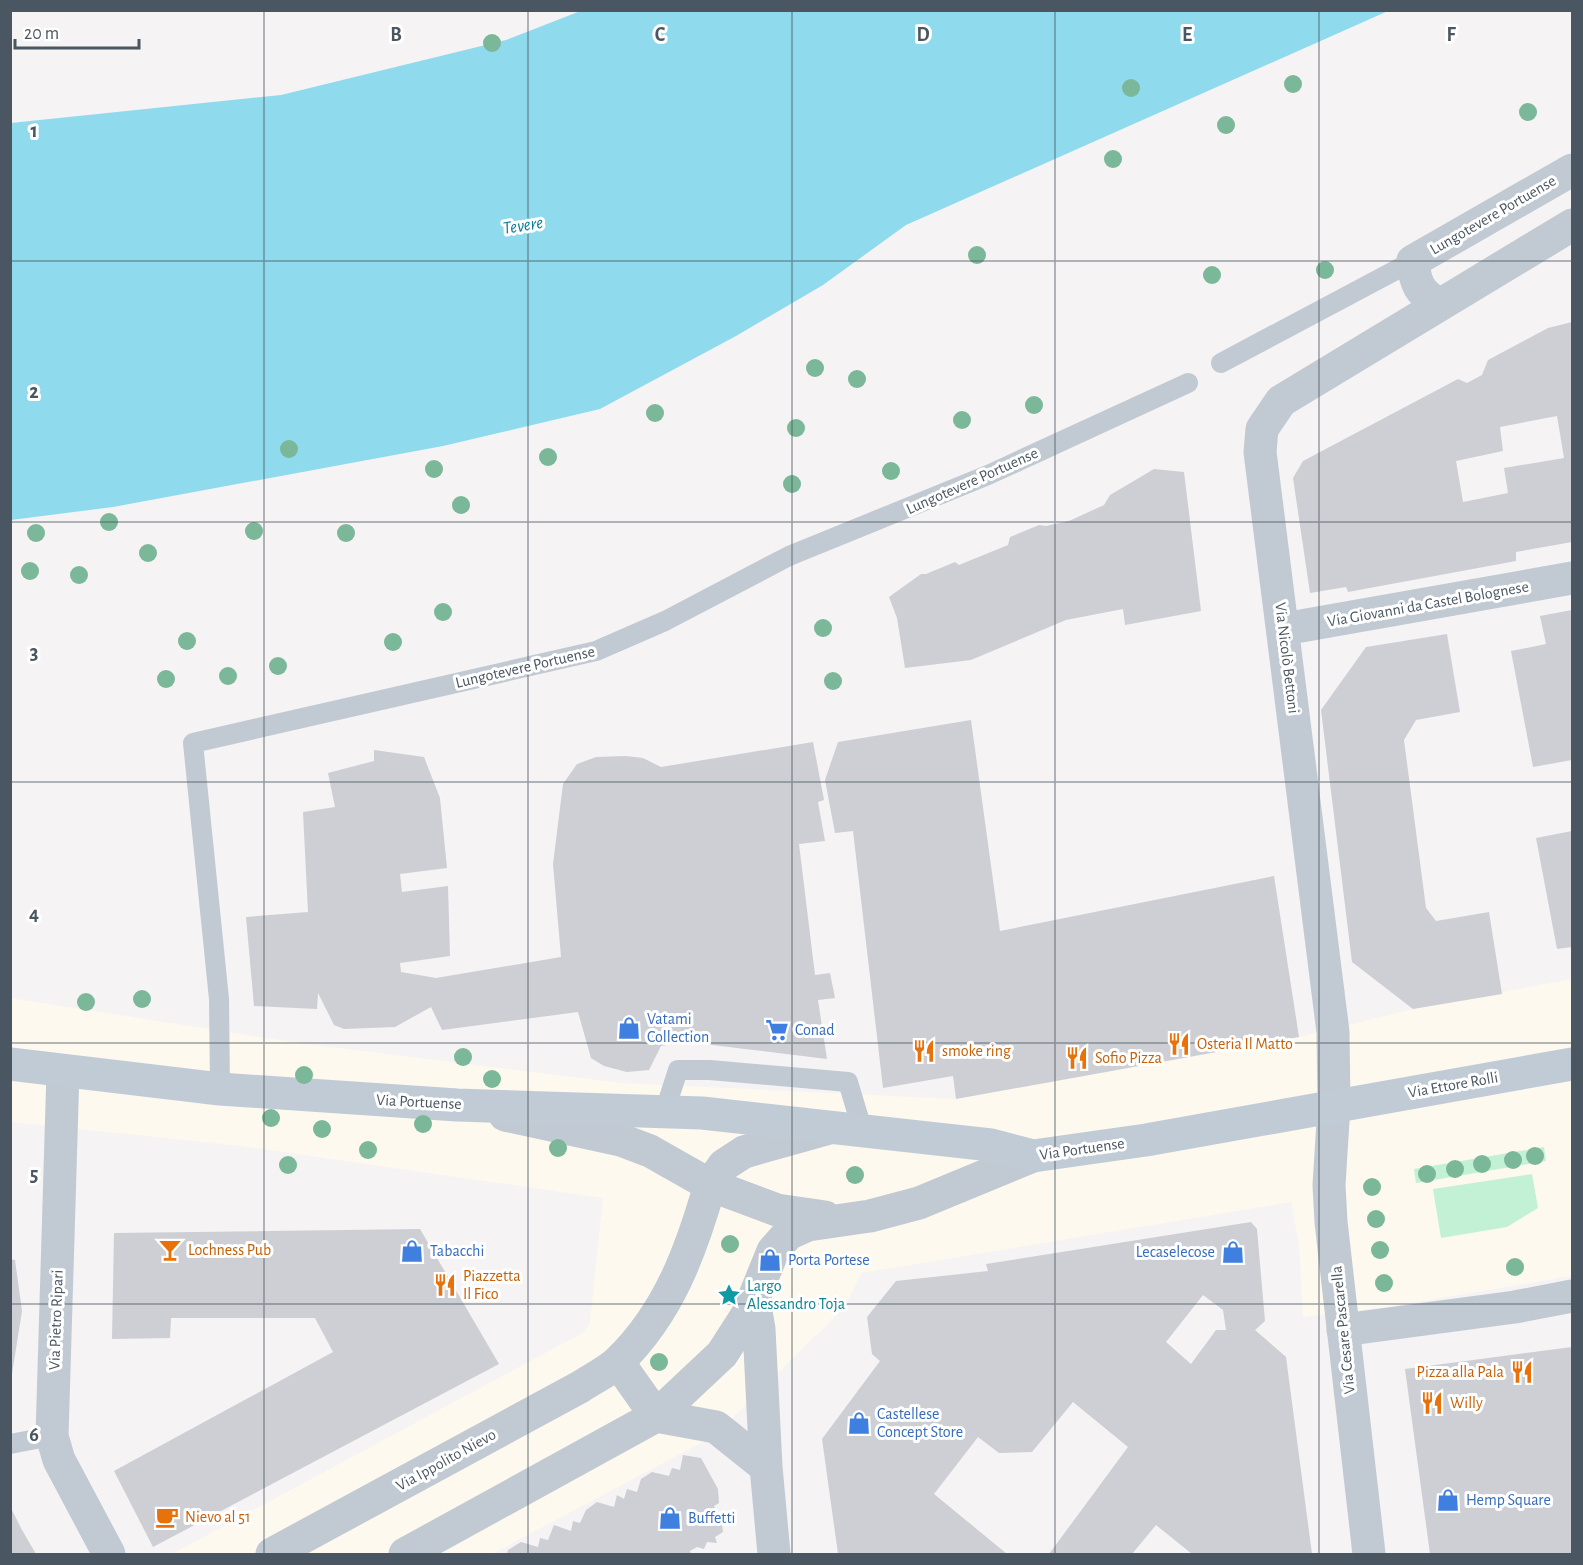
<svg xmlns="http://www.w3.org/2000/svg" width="1583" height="1565" font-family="'Alegreya Sans',sans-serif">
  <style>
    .commercial { fill: #fdf9ef }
    .green { fill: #c3f1d5 }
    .water { fill: #90daee }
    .building { fill: #cdcfd5; fill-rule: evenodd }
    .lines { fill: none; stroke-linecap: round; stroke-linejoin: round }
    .service { stroke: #c1cad2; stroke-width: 20 }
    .minor { stroke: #c1cad2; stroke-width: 33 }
    .tertiary { stroke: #c1cad2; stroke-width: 33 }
    .secondary { stroke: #c1cbd6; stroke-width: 33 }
    .tree { fill: #7bb799 }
    .grid { fill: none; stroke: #4a5661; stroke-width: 1.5; stroke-opacity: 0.55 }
    .labels { text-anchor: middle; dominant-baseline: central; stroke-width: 6; stroke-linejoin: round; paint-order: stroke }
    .street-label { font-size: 16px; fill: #4a5661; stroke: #fff }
    .shop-label { font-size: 16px; fill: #366cbe; stroke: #fff; text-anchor: start }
    .food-label { font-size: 16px; fill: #c56008; stroke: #fff; text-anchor: start }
    .culture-label { font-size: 16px; fill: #0d838f; stroke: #fff; text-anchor: start }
    .water-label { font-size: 18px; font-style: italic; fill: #0c7c9b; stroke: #fff }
    .grid-label { font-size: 20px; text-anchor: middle; font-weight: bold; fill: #4a5661; stroke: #fff; stroke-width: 6; stroke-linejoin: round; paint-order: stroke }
  </style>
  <rect width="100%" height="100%" fill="#f5f3f3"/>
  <path class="commercial" d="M1572,979V1276L1387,1307L1303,1317L1299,1246L1291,1202L862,1273L843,1309L714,1436L492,1554H172L584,1332L590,1322L603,1198L241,1146L11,1122L10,998L306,1044L622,1083L956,1099L1299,1037L1413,1009Z"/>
  <path class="green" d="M1544,1147L1546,1161L1416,1183L1414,1169Z
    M1532,1174L1538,1208L1507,1227L1441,1238L1433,1189Z"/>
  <path class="water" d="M583,10H1388V11L906,225L823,285L736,336L600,409L443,446L113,507L11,520V123L281,95L506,40Z"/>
  <path class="building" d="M1572,322V542L1516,552V561L1348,592L1346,587L1310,593L1293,478L1303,461L1458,379L1467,383L1482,375L1488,360L1548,328ZM1557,416L1564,458L1504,468L1508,493L1463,502L1456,461L1503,451L1500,427Z
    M1154,469L1184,472L1201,611L1125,625L1123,609L1066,620L971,660L905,668L897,618L889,597L921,574H926L955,562L959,565L1008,545L1010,537L1039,525L1046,526L1069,521L1104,505L1110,495Z
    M1572,610V760L1533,767L1511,651L1546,644L1540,616Z
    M1447,634L1460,712L1416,720L1404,740L1426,908L1436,921L1489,912L1502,994L1413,1009L1352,962L1321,710L1366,647Z
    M971,720L1000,931L1274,876L1299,1037L956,1099L953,1076L883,1088L853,831L835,833L825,780L838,742Z
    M813,742L824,800L818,802L825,841L799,844L815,975L830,973L835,998L818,1000L827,1059L687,1042L661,1046L649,1070L627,1072L604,1066L591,1058L578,1012L442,1030L431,1007L395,1027L344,1029L334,1025L318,993L317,1009L254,1006L246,917L308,912L303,812L335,807L328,773L374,761V750L424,757L440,798L447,868L400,874L402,892L448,886L450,956L400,963L401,972L436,978L561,957L553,864L563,784L577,764L596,757L626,756L643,758L661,767Z
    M1572,831V947L1557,949L1536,838Z
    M1251,1222L1257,1229L1265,1321L1255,1330L1286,1357L1312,1554H1192L1156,1525L1132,1554H1049L1128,1447L1073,1402L1032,1452L999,1453L978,1437L934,1494L1007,1554H838L822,1439L880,1361L872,1354L867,1317L896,1281L988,1271L986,1264ZM1203,1295L1223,1310L1226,1330H1216L1191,1364L1166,1342Z
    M420,1229L499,1364L153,1547L114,1471L333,1352L315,1318H171L170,1338L112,1339L114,1233Z
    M10,1259L15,1260L22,1311L12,1374Z
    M1572,1347V1554H1430L1405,1369Z
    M683,1455L701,1458L718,1489L719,1503L714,1506L721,1518L723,1532L715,1537L717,1543L707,1542L704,1549L697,1547L690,1551L691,1554H507L508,1550L521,1542L538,1547L540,1538L548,1540L554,1525L571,1531L573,1521L580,1523L586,1510L597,1502L614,1507L617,1495L624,1499L627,1489L637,1492L641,1479L652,1472L669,1476L672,1468L680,1470Z
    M10,1506L22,1530L36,1554H10Z"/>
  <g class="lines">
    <path class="service" d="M1221,363L1413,261
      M220,1089L219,999L193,743L596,651L665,621L789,556L988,475L1188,383
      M665,1110L678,1070H710L848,1082L863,1132
      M10,1444L52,1436"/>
    <path class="minor" d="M1439,304C1419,293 1415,283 1413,261L1572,170
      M1284,629L1572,578
      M63,1071L52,1436L59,1460L109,1554
      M1334,1105L1333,1032L1260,452L1262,429L1281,401L1572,225
      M825,1217L777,1210L710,1185L724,1165L744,1152L829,1128
      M754,1300L759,1329L766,1467L774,1554
      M1343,1330L1515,1307L1572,1296
      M618,1362L656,1416
      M656,1416L716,1427L766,1467
      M272,1554L580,1387C592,1379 609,1371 619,1361C669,1312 691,1251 710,1185L650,1151L621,1140L505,1115
      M405,1554L656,1416L722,1354L747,1315L773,1251L788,1234L808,1225L870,1216L919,1203L1033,1156"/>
    <path class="tertiary" d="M1334,1105L1329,1185L1331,1222L1369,1554"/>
    <path class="secondary" d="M10,1064L220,1089L457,1105L702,1113L991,1145L1033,1156L1146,1140L1572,1064"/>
  </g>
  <g class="tree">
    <circle cx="492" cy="43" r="9"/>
    <circle cx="1293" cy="84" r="9"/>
    <circle cx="1131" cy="88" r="9"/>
    <circle cx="1528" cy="112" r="9"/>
    <circle cx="1226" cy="125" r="9"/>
    <circle cx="1113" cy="159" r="9"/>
    <circle cx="977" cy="255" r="9"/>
    <circle cx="1325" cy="270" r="9"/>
    <circle cx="1212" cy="275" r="9"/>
    <circle cx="815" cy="368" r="9"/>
    <circle cx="857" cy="379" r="9"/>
    <circle cx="1034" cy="405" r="9"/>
    <circle cx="655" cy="413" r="9"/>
    <circle cx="962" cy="420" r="9"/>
    <circle cx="796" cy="428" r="9"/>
    <circle cx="289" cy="449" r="9"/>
    <circle cx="548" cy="457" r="9"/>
    <circle cx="434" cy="469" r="9"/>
    <circle cx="891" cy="471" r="9"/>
    <circle cx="792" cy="484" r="9"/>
    <circle cx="461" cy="505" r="9"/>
    <circle cx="109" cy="522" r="9"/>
    <circle cx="254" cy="531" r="9"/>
    <circle cx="36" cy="533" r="9"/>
    <circle cx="346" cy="533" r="9"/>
    <circle cx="148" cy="553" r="9"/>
    <circle cx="30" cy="571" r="9"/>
    <circle cx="79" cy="575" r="9"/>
    <circle cx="443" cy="612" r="9"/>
    <circle cx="823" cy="628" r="9"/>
    <circle cx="187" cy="641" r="9"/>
    <circle cx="393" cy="642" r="9"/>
    <circle cx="278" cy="666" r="9"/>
    <circle cx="228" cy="676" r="9"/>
    <circle cx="166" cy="679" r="9"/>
    <circle cx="833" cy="681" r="9"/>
    <circle cx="142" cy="999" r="9"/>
    <circle cx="86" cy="1002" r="9"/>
    <circle cx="463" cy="1057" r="9"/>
    <circle cx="304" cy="1075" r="9"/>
    <circle cx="492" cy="1079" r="9"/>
    <circle cx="271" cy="1118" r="9"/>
    <circle cx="423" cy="1124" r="9"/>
    <circle cx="322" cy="1129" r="9"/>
    <circle cx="558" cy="1148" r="9"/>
    <circle cx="368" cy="1150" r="9"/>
    <circle cx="1535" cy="1156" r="9"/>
    <circle cx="1513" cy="1160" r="9"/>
    <circle cx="1482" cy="1164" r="9"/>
    <circle cx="288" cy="1165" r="9"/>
    <circle cx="1455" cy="1169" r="9"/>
    <circle cx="1427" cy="1174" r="9"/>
    <circle cx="855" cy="1175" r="9"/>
    <circle cx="1372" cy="1187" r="9"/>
    <circle cx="1376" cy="1219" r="9"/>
    <circle cx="730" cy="1244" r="9"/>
    <circle cx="1380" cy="1250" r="9"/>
    <circle cx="1515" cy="1267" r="9"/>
    <circle cx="1384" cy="1283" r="9"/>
    <circle cx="659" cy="1362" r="9"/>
  </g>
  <path class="grid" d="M264,10V1554M528,10V1554M792,10V1554M1055,10V1554M1319,10V1554M10,261H1572M10,522H1572M10,782H1572M10,1043H1572M10,1304H1572"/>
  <defs>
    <g id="shop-bare" transform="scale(1.8)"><path d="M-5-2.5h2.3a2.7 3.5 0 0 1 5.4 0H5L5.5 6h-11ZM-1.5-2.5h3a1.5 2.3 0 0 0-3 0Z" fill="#3f7fe0" stroke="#fff" stroke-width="2.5" paint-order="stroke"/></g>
    <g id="supermarket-bare" transform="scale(1.8)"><path d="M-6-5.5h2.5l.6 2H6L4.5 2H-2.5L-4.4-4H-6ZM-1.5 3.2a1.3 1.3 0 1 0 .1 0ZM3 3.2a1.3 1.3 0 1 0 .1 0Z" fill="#3f7fe0" stroke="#fff" stroke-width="2.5" paint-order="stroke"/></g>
    <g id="restaurant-bare" transform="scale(1.8)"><path d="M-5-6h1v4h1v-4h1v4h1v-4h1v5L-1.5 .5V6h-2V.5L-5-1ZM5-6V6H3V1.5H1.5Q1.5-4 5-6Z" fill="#e8710a" stroke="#fff" stroke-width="2.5" paint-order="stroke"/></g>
    <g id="bar-bare" transform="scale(1.8)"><path d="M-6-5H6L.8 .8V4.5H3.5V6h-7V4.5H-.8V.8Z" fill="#e8710a" stroke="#fff" stroke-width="2.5" paint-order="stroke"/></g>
    <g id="sight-bare" transform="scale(1.8)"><path d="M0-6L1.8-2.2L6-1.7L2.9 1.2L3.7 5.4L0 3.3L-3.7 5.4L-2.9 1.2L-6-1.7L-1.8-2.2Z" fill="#0f9aa8" stroke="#fff" stroke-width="2.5" paint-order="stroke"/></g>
    <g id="cafe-bare" transform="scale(1.8)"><path d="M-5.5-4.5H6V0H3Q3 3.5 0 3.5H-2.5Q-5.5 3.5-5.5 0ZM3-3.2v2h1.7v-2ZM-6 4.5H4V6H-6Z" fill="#e8710a" stroke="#fff" stroke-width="2.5" paint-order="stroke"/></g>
  </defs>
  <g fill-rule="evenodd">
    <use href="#shop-bare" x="629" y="1028"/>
    <use href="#supermarket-bare" x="777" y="1030"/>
    <use href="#restaurant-bare" x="1179" y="1044"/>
    <use href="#restaurant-bare" x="924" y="1051"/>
    <use href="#restaurant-bare" x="1077" y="1058"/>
    <use href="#bar-bare" x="170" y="1250"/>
    <use href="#shop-bare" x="412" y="1251"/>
    <use href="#shop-bare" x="1233" y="1252"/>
    <use href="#shop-bare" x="770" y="1260"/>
    <use href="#restaurant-bare" x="445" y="1285"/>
    <use href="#sight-bare" x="729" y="1295"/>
    <use href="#restaurant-bare" x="1522" y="1372"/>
    <use href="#restaurant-bare" x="1432" y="1403"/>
    <use href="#shop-bare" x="859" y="1423"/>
    <use href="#shop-bare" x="1448" y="1500"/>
    <use href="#cafe-bare" x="167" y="1517"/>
    <use href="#shop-bare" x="670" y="1518"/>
  </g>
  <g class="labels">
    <g class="street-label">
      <text transform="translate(1493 215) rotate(-30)">Lungotevere Portuense</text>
      <text transform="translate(972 481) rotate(-24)">Lungotevere Portuense</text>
      <text transform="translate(1428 604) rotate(-10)">Via Giovanni da Castel Bolognese</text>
      <text transform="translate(1287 658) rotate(83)">Via Nicolò Bettoni</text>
      <text transform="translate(525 667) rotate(-13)">Lungotevere Portuense</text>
      <text transform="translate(1453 1085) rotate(-10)">Via Ettore Rolli</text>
      <text transform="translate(419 1102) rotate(3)">Via Portuense</text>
      <text transform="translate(1082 1149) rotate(-8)">Via Portuense</text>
      <text transform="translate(56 1320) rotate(-88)">Via Pietro Ripari</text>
      <text transform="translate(1343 1330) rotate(-96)">Via Cesare Pascarella</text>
      <text transform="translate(446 1460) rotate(-29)">Via Ippolito Nievo</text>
    </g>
    <g class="shop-label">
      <text x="647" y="1019">Vatami<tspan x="647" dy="18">Collection</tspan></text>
      <text x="795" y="1030">Conad</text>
      <text x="430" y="1251">Tabacchi</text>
      <text x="1215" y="1252" text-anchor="end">Lecaselecose</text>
      <text x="788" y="1260">Porta Portese</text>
      <text x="877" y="1414">Castellese<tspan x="877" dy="18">Concept Store</tspan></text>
      <text x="1466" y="1500">Hemp Square</text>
      <text x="688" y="1518">Buffetti</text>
    </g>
    <g class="food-label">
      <text x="1197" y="1044">Osteria Il Matto</text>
      <text x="942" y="1051">smoke ring</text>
      <text x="1095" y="1058">Sofio Pizza</text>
      <text x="188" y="1250">Lochness Pub</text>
      <text x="463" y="1276">Piazzetta<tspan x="463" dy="18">Il Fico</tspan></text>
      <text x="1504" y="1372" text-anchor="end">Pizza alla Pala</text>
      <text x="1450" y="1403">Willy</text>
      <text x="185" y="1517">Nievo al 51</text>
    </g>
    <g class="culture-label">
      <text x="747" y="1286">Largo<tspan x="747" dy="18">Alessandro Toja</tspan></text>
    </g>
    <g class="water-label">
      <text transform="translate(523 226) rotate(-9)">Tevere</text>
    </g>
  </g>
  <g class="grid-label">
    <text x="396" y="41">B</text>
    <text x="660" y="41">C</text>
    <text x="923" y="41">D</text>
    <text x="1187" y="41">E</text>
    <text x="1451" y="41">F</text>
    <text x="34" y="137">1</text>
    <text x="34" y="398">2</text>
    <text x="34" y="659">3</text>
    <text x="34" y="920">4</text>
    <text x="34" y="1181">5</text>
    <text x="34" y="1441">6</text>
  </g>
  <rect width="1583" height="1565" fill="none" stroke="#4a5661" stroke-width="24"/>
  <path d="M15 39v9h124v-9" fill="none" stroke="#4a5661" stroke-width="3"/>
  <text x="24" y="39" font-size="18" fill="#4a5661" stroke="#ffffff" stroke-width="4.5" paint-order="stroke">20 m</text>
</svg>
